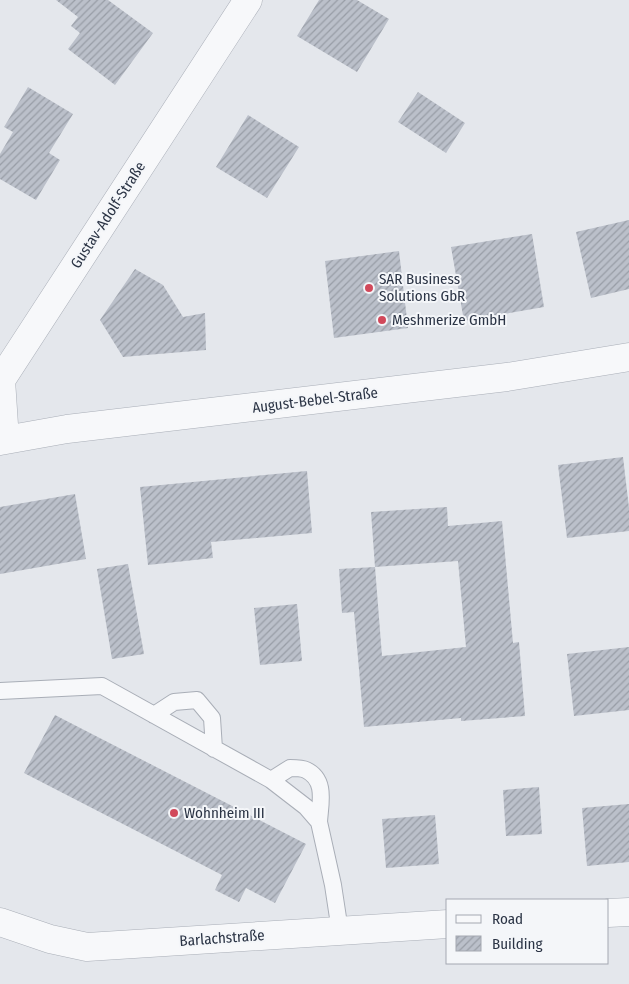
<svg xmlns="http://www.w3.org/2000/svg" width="629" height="984" font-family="'Fira Sans Condensed',sans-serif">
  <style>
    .building { fill: url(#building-hatch); fill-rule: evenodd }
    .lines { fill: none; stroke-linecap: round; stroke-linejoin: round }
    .service-casing { stroke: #a9aeb7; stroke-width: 18 }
    .minor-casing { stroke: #a9aeb7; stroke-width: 29 }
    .service { stroke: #f7f8fa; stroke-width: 16 }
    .minor { stroke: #f7f8fa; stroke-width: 28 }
    .poi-dot { fill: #d1495b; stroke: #f4f6f9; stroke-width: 2 }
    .labels { text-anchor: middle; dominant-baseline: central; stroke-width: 4; stroke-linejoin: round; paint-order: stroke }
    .street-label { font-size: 15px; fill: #2b3445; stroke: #f4f6f9 }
    .poi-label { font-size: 15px; fill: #2b3445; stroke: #f4f6f9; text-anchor: start }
  </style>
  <defs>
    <pattern id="building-hatch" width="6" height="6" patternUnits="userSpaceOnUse" patternTransform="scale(1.25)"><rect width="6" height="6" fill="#bbc0ca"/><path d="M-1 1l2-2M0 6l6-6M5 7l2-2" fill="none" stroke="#989da6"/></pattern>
  </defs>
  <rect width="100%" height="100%" fill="#e4e7ec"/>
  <path class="building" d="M56,0H108L153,33L115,85L68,49L80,33L71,26L78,17Z
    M319,0H357L389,19L357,72L297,36Z
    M28,87L73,114L49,153L60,160L36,200L0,179V154L13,132L4,127Z
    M418,92L465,123L446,153L398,122Z
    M248,115L299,147L267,198L216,167Z
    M629,220V289L591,298L576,232Z
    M532,234L544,307L464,321L451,247Z
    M399,251L408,328L334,338L325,261Z
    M135,269L163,285L183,317L205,313L206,350L123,357L100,320Z
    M623,457L629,508V531L567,538L558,465Z
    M307,471L312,533L211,542L213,558L148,565L140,487Z
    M75,494L86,559L0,574V507Z
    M447,507L448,526L502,521L513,643L519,642L525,716L461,721V718L364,727L354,612L342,613L339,569L375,567L371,512ZM458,561L466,647L382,656L375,567Z
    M128,564L144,654L112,659L97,569Z
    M297,604L302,661L260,665L254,608Z
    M629,647V710L574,716L567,654Z
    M55,715L306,844L275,903L246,888L239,902L215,890L222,875L24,773Z
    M539,787L542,834L506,836L503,790Z
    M629,804V862L587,866L582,808Z
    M435,815L439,864L386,868L382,819Z"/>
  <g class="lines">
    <g class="service-casing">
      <path id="service" d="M0,691L102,686L271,780L306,807L319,822L333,885L340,931
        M154,715L174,702L197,700L212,718L214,749
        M271,780L290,768C295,768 302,768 306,770C327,780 320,804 319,822"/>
    </g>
    <g class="minor-casing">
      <path id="minor" d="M5,440L1,380L248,0
        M0,441L67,429L507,377L629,357
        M608,913L629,912
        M0,922L50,939L87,947L448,924"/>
    </g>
    <use href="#service" class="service"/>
    <use href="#minor" class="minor"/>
  </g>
  <g class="poi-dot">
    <circle cx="369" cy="288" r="5"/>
    <circle cx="382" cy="320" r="5"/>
    <circle cx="174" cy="813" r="5"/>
  </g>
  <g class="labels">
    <g class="street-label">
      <text transform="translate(108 215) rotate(-57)">Gustav-Adolf-Straße</text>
      <text transform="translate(315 400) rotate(-7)">August-Bebel-Straße</text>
      <text transform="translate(222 938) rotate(-4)">Barlachstraße</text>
    </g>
    <g class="poi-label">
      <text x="379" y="279">SAR Business<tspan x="379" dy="17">Solutions GbR</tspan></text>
      <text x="392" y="320">Meshmerize GmbH</text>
      <text x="184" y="813">Wohnheim III</text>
    </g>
  </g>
  <rect x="446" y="899" width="162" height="65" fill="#f4f6f9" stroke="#a4a8b1"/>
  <rect x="456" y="915" width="25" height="8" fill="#f7f8fa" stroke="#a4a8b1"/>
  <text x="492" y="924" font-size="15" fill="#2b3445">Road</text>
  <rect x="456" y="936" width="25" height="15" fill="url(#building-hatch)" stroke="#a4a8b1"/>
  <text x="492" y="949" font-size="15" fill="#2b3445">Building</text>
</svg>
